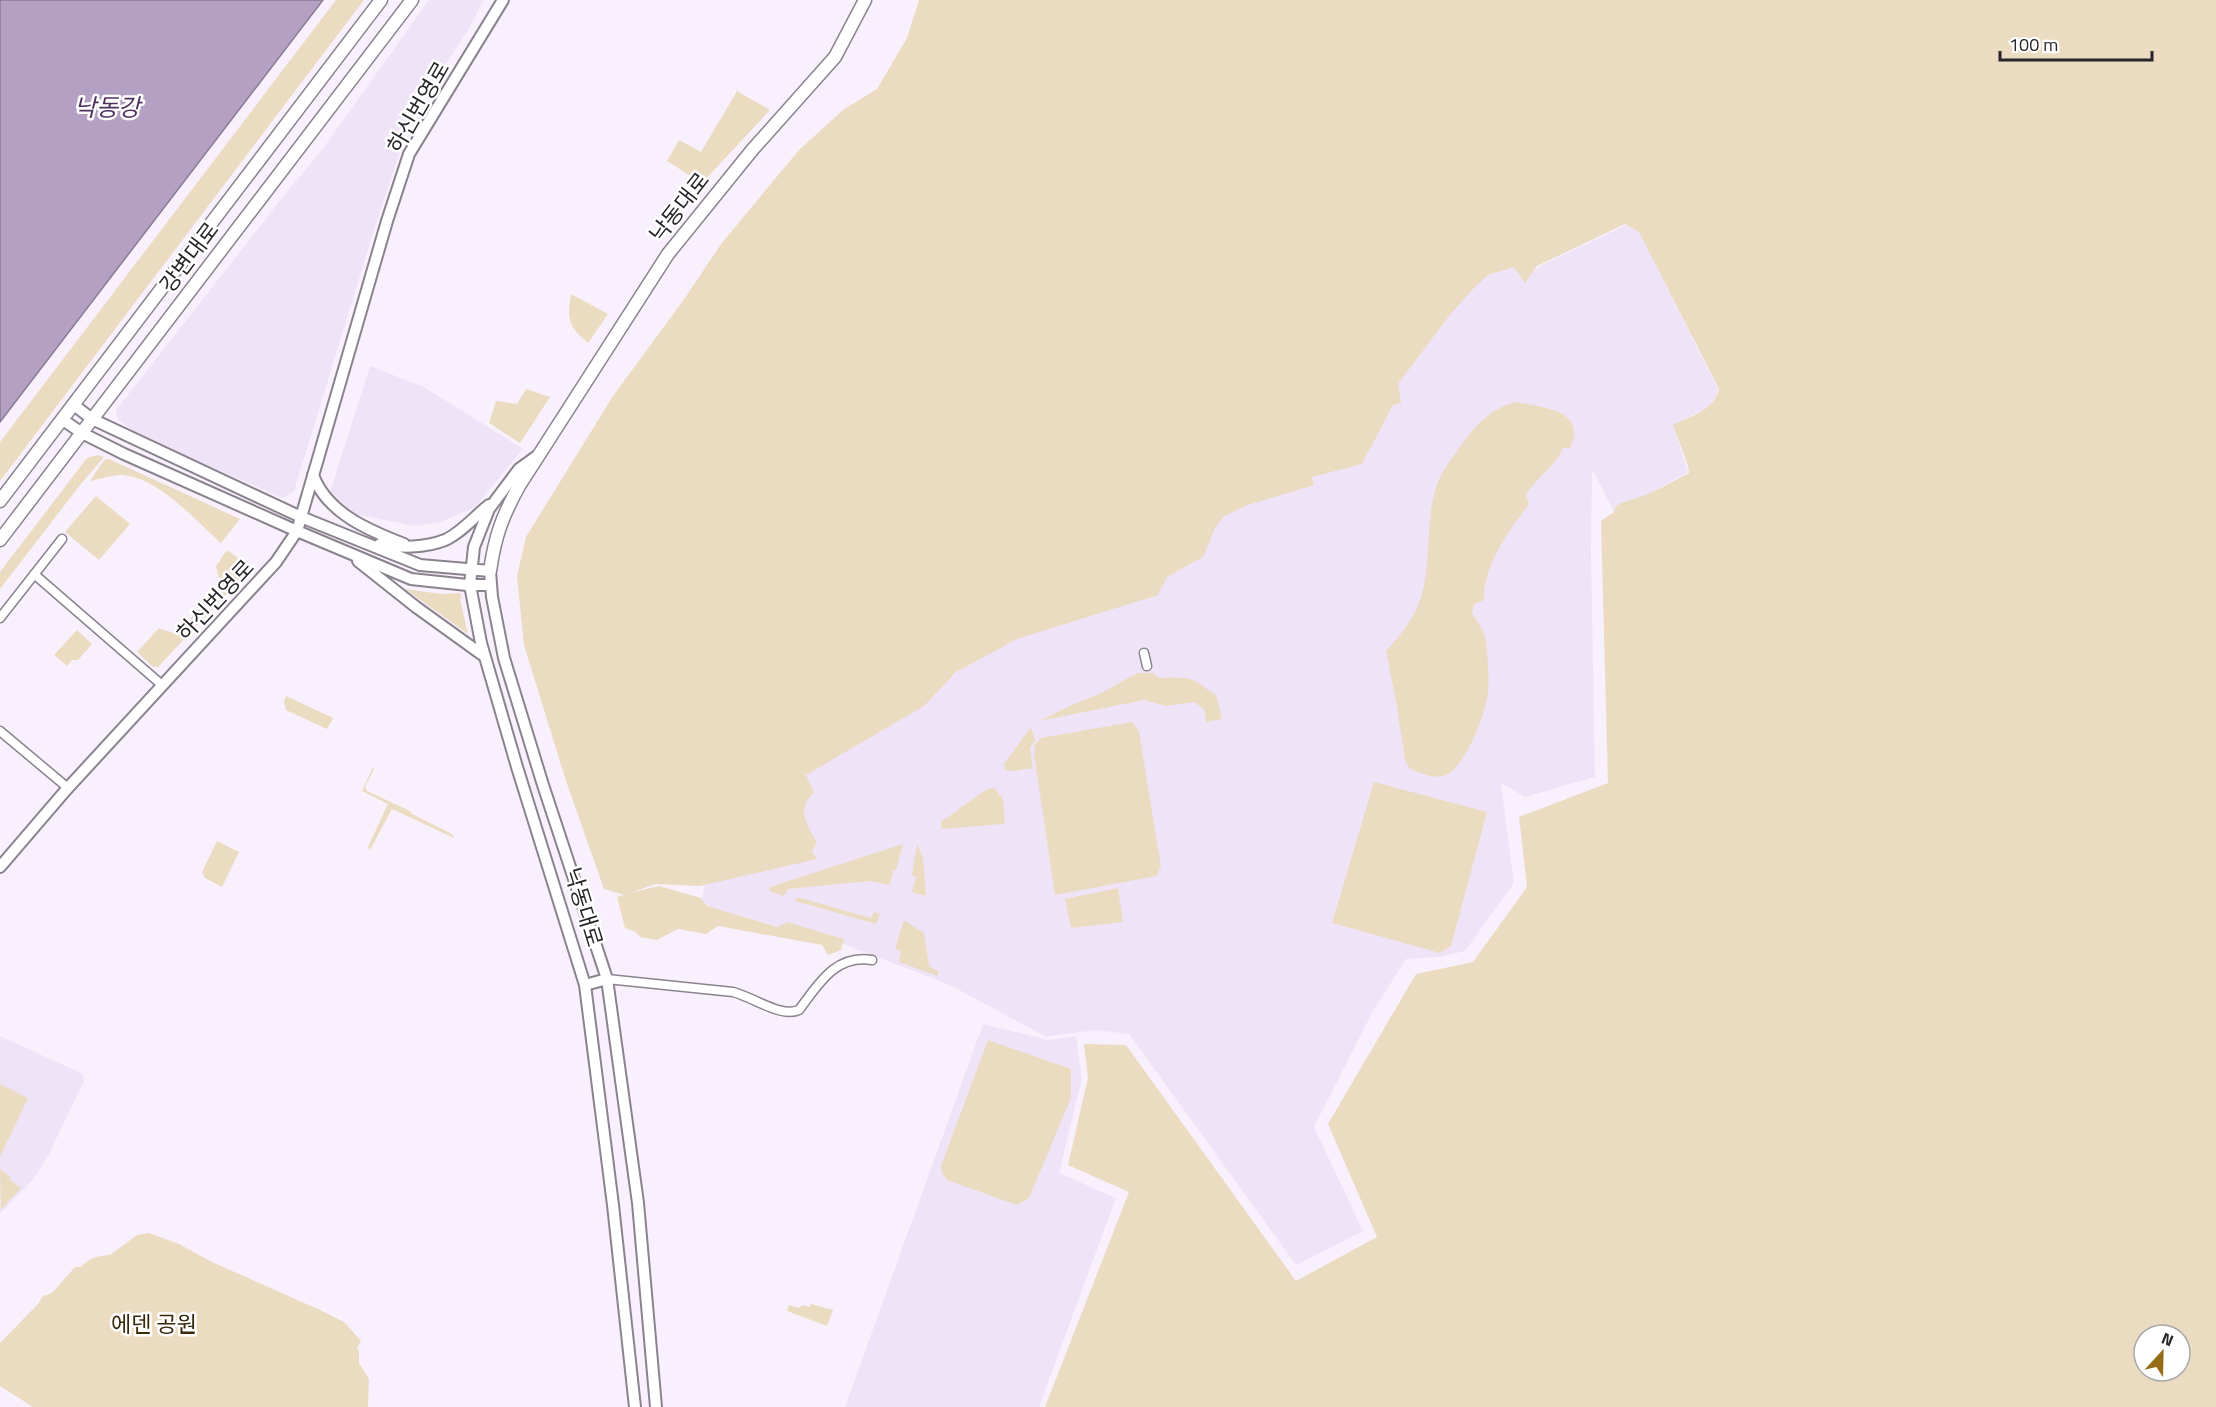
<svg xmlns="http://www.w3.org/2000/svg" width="2216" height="1407" font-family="'Titillium Web','Noto Sans KR',sans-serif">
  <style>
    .built { fill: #efe4f7 }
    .green { fill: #ebdbc1; fill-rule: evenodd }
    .water { fill: #b4a0c2; stroke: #8a7b94; stroke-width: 1.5 }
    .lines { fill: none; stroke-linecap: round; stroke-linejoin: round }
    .minor-casing { stroke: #8a838e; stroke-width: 11 }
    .tertiary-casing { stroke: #8a838e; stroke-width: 14 }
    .secondary-casing { stroke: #8a838e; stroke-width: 15 }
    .minor { stroke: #fff; stroke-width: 8 }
    .tertiary { stroke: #fff; stroke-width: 10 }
    .secondary { stroke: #fff; stroke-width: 12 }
    .labels { text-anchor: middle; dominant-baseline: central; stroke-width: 5; stroke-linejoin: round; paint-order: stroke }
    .street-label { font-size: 22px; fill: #272529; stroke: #fff }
    .park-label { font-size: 22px; fill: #382809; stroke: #fff }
    .water-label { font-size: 24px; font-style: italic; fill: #4e315f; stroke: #fff }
  </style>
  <rect width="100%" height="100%" fill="#f8f1fd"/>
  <path class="built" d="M429,0H484L467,32L412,115L375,227L294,491L283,498L142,437L118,420L116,410L282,198L324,147Z
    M1626,225L1639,232L1718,389L1716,397L1710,406L1673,425L1688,472L1654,491L1655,497L1614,512L1594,472L1592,474L1591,551L1595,777L1525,797L1501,783L1514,883L1465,951L1440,957L1406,959L1373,1011L1314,1127L1363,1231L1296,1265L1129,1034L1095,1030L1046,1037L950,985L843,944L709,907L702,899L716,828L1396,381L1449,312L1488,272L1515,264L1524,279L1542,265Z
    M370,366L424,387L523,449L474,508L440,522L415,526L355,514L330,492Z
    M983,1024L1048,1040L1076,1036L1082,1079L1059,1173L1116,1198L1039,1407H845Z
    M0,1036L83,1074L84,1081L47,1158L35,1177L0,1214Z"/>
  <path class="green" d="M336,0H364L0,481V442Z
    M919,0H2216V1407H1045L1129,1192L1068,1165L1088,1078L1084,1044L1126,1045L1296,1281L1377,1237L1328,1124L1416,974L1473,962L1527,887L1519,817L1608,783L1601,521L1614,512L1616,506L1621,503L1649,494L1689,473L1688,466L1673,425C1690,416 1715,410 1719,389L1639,232L1625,224L1537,266L1525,283L1514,267L1488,275L1472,290L1449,316L1398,384L1401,403L1393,405L1362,464L1312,477L1314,485L1248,505L1224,516L1215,528L1203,557L1167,577L1158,595L1017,639L956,672L924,706L806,775L814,792C796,810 806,824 817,842L812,851L817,859L700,886L655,884L630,893L659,886L701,898L707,906L778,927L787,922L844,939L841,950L828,955L822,945L718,926L706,934L678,929L657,940L640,937L636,932L625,928L617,897L624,895L604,889L566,781L524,645L517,576L526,537L613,396L685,298L721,244L799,150L843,110L877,89L907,38ZM2144,1335H2180V1371H2144Z
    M737,91L770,110L702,183L667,161L679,140L701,152Z
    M571,294L608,314L588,343C568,326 567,320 571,294Z
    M526,389L550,397L520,443L489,423L496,401L517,404Z
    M1515,402C1541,407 1588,409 1570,448H1563C1555,467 1534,480 1526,495L1529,503L1527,507C1507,533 1484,565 1484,600L1474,604L1472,613C1475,620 1482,626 1484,633C1488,645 1490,686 1487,698C1484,718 1465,766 1446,775C1435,780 1421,773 1410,769L1405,760L1396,701L1386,651C1399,637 1410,623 1418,606C1434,567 1423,517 1439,479C1445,467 1454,455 1462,444C1476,424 1491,409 1515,402Z
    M97,455L104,457L80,485L0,589V572L87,458Z
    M109,459L240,519L221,543C195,520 158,477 122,475C112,475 100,479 90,481L104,460Z
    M96,496L130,524L99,560L65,532Z
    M227,550L251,568L158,667H153L137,652L159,628L176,634L221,586L216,566Z
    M405,589L442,594L460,593L462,598L460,599L468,634Z
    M77,630L92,644L78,660H72L67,666L54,655Z
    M1139,673H1154L1159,678C1170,678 1185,676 1195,681C1203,685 1208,691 1216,695L1222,719L1206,722L1204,709L1194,702L1166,706L1144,700L1040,721C1058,711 1074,704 1092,697C1109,691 1123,679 1139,673Z
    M286,696L333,718L327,729L286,710L284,702Z
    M1132,722L1139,731L1161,867L1156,876L1055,895L1034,754L1035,744L1041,738Z
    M1031,727L1035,740L1030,748L1033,769C1023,768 1012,773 1005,770L1004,764Z
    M373,767L374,769L365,787L367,791L410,811L412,814L452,834L454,838L392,809L370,850L368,847L388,804L362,791Z
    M1374,782L1487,812L1451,946L1440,953L1332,923Z
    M995,788L1003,799L1005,821L1003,824L941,829V822L987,789Z
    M217,841L239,852L222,887L205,878L202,872Z
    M903,844L896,870H893L890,885L870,881L788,889L784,896L769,891L770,887Z
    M917,844L923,858L926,896L912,892L916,877L912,875Z
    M1118,888L1123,922L1071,928L1065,899Z
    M797,897L871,918L874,912L880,914L876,924L795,901Z
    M904,920L924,933L929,966L938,971V976L899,962L901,951L895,949Z
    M988,1040L1071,1069V1098L1029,1198L1017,1205L947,1180L942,1173L941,1166Z
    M0,1084L28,1098L0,1157Z
    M0,1169L10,1176L9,1179L21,1188L1,1210Z
    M149,1233L179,1244L212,1262L320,1310L344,1322L361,1341L357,1348L359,1352V1363L369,1379L368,1407H33L0,1386V1343L38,1304L43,1296L52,1293L75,1267H81C93,1256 94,1257 110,1255L137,1235Z
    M811,1304L833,1310L827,1326L787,1311L789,1305L799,1308L802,1305L810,1307Z"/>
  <path class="water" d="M0,0H323L0,422Z"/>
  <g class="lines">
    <g class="minor-casing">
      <path id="minor" d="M34,574L162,685
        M0,618L62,539
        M1144,653L1147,666
        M0,731L68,788
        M607,979L733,992C753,997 781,1018 799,1010C818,985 835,954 872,960"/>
    </g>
    <g class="tertiary-casing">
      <path id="tertiary" d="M74,405L92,419L301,517L420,565L490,571L492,597L504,658L543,785L607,979L638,1203L656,1407
        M63,420L82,433L124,454L297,531L411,579L467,585H490
        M537,456L519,469L489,509L474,547L470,585L481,643L517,767L585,985L613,1205L635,1407
        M313,475C327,513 368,530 404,544
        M380,544C400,548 425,548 445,540C461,533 475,516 489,505
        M358,561L416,607L484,656
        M0,867L66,790L276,562L297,531L387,221L409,154L503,0
        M585,985L607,979"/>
    </g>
    <g class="secondary-casing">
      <path id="secondary" d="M0,501L381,0
        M0,540L412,0
        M490,571C495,536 502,517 519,486L668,254L753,149L835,57L865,0"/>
    </g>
    <use href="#minor" class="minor"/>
    <use href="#tertiary" class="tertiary"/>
    <use href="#secondary" class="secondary"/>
  </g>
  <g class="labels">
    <g class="street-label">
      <text transform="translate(418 107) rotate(-60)">하신번영로</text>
      <text transform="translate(679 207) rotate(-52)">낙동대로</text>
      <text transform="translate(189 257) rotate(-53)">강변대로</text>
      <text transform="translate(215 600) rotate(-47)">하신번영로</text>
      <text transform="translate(584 907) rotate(73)">낙동대로</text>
    </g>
    <g class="park-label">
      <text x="154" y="1324">에덴 공원</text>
    </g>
    <g class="water-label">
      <text x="107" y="107">낙동강</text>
    </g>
  </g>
  <g transform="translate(2162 1353) rotate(22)"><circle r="28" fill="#ffffff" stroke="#a9a8a9" stroke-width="1.5"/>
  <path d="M0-4.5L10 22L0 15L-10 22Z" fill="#956c17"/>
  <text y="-9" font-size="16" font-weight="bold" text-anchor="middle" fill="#272529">N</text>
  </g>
  <path d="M2000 51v9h152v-9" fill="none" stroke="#272529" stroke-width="3"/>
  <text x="2009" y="51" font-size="18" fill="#272529" stroke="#ffffff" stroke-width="4.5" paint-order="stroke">100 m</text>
</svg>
